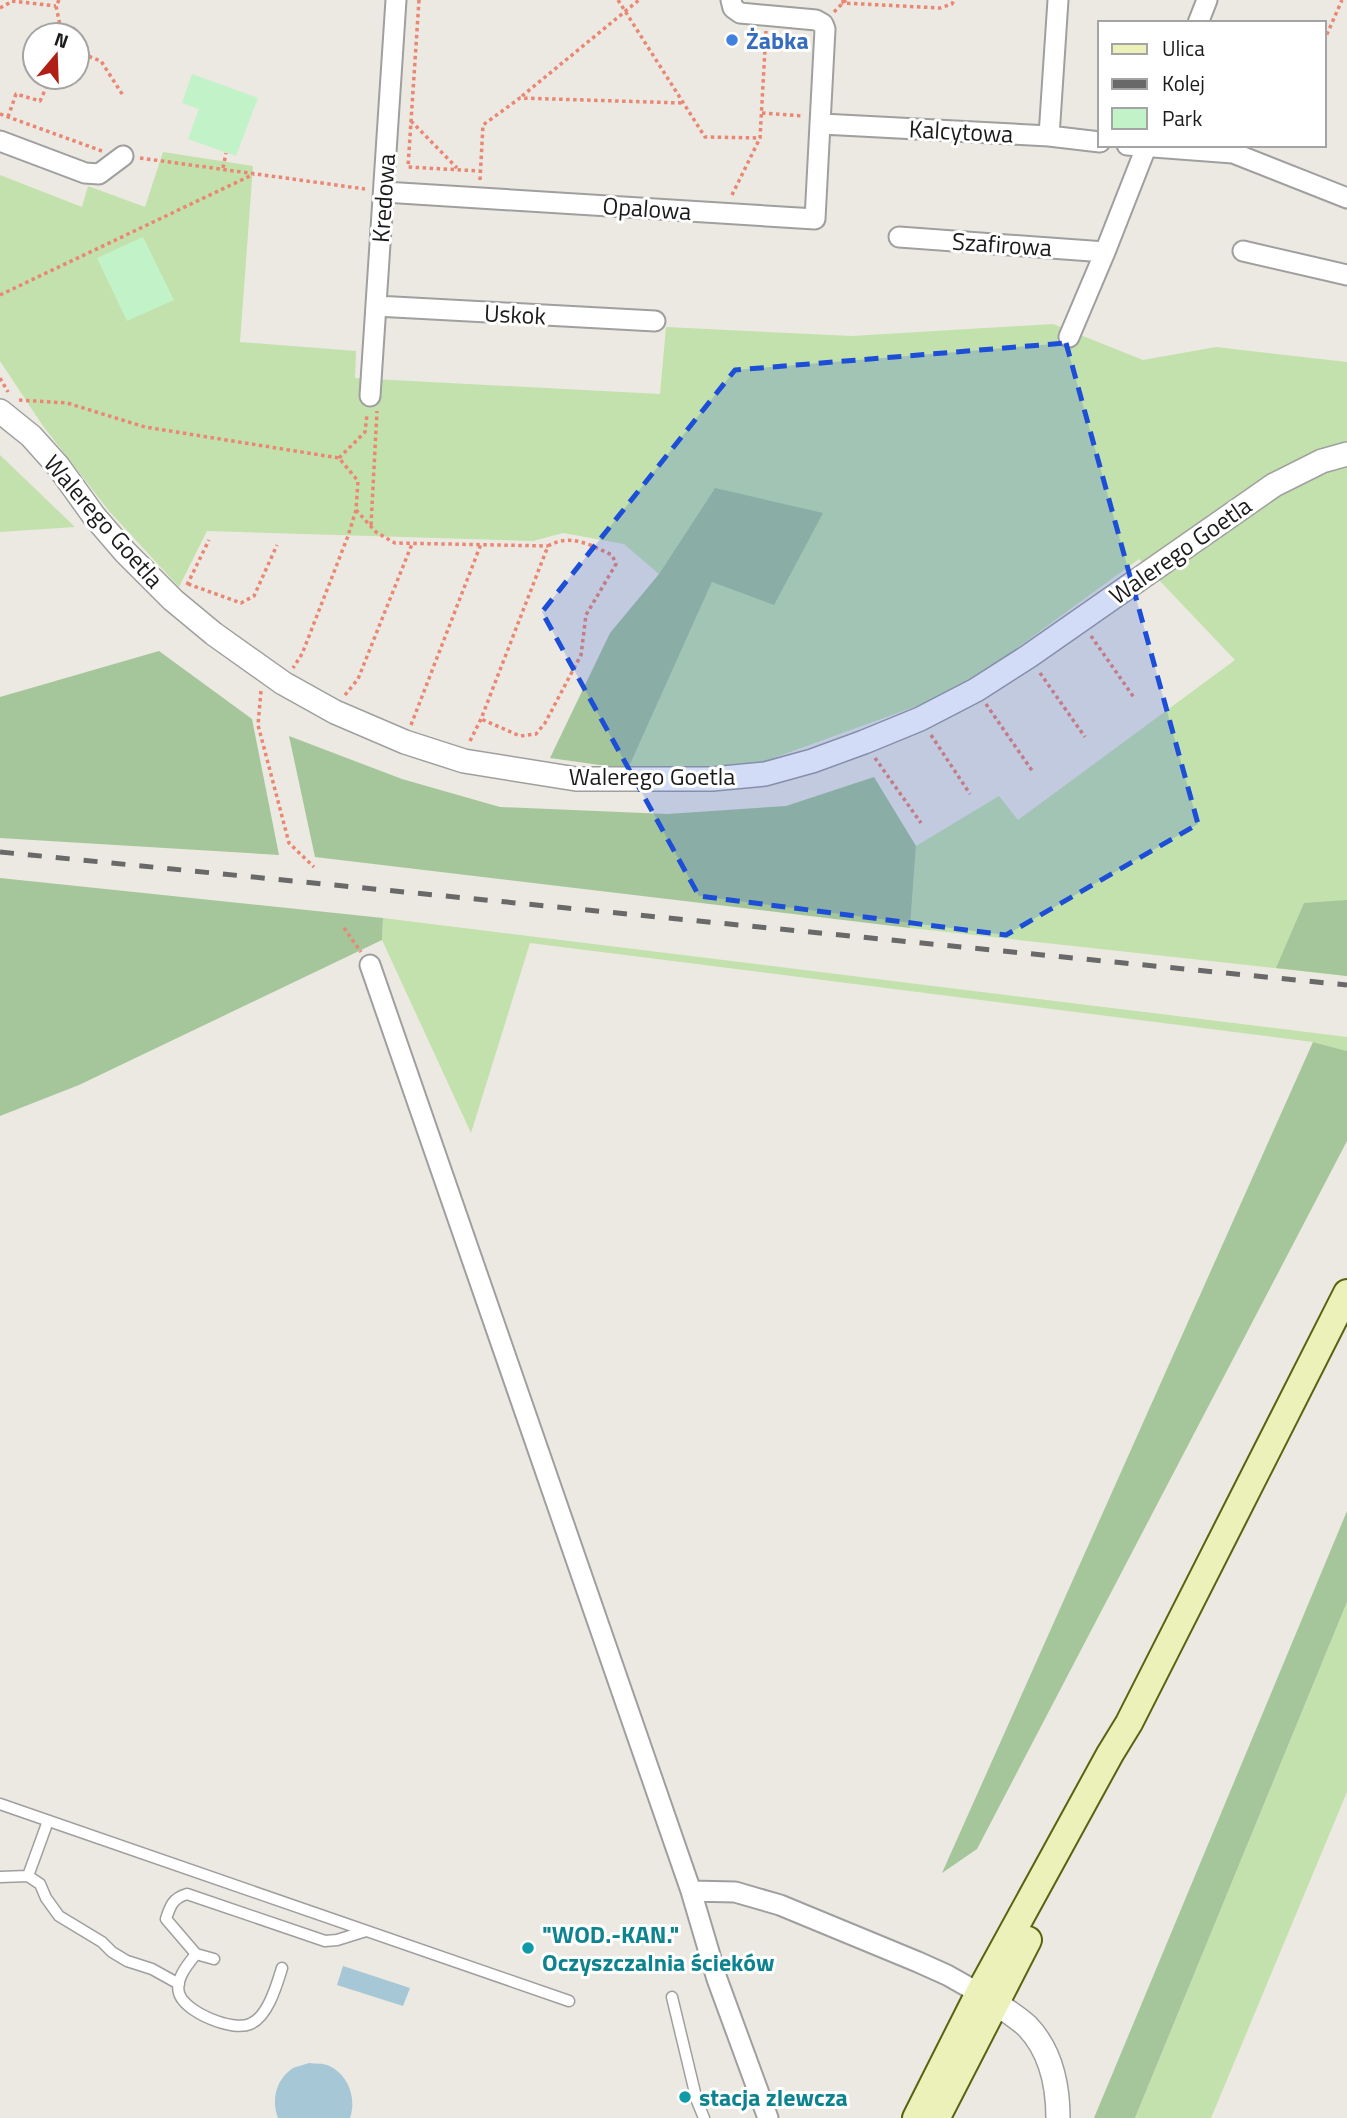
<svg xmlns="http://www.w3.org/2000/svg" width="1347" height="2118" font-family="'Titillium Web',sans-serif">
  <style>
    .grass { fill: #c3e1ac }
    .forest { fill: #a5c69a }
    .park { fill: #c2f2c8 }
    .water { fill: #a6c7d5 }
    .lines { fill: none; stroke-linecap: round; stroke-linejoin: round }
    .service-casing { stroke: #9f9f9f; stroke-width: 13 }
    .minor-casing { stroke: #9f9f9f; stroke-width: 23 }
    .tertiary-casing { stroke: #9f9f9f; stroke-width: 26 }
    .secondary-casing { stroke: #566410; stroke-width: 30 }
    .path { stroke: #ea8774; stroke-width: 3.5; stroke-dasharray: 3.5 3.5; stroke-linecap: butt }
    .service { stroke: #fff; stroke-width: 10 }
    .minor { stroke: #fff; stroke-width: 19 }
    .tertiary { stroke: #fff; stroke-width: 23 }
    .secondary { stroke: #ebf1b9; stroke-width: 26 }
    .rail { stroke: #696969; stroke-width: 5; stroke-dasharray: 14 14; stroke-linecap: butt }
    .marked { fill: #1d4ed8; fill-opacity: 0.2; stroke: #1d4ed8; stroke-width: 5; stroke-dasharray: 14 9; stroke-linejoin: round }
    .shop-dot { fill: #3f7fe0; stroke: #fff; stroke-width: 2.5 }
    .culture-dot { fill: #0f9aa8; stroke: #fff; stroke-width: 2.5 }
    .labels { text-anchor: middle; dominant-baseline: central; stroke-width: 6; stroke-linejoin: round; paint-order: stroke }
    .shop-label { font-size: 24px; font-weight: bold; fill: #366cbe; stroke: #fff; text-anchor: start }
    .street-label { font-size: 24px; fill: #1b1b1b; stroke: #fff }
    .culture-label { font-size: 24px; font-weight: bold; fill: #0d838f; stroke: #fff; text-anchor: start }
  </style>
  <rect width="100%" height="100%" fill="#ebe9e1"/>
  <path class="grass" d="M163,152L253,166L240,342L356,351L355,378L660,394L666,327L852,336L1053,324L1143,360L1216,347L1347,362V976L910,928L916,846L999,796L1018,820L1235,660L1139,559L958,691L757,764L628,769L712,582L715,488L659,574L624,544L563,533L533,541L207,531L179,587L109,511L43,426L0,361V175L82,207L88,186L145,207Z
    M0,455L75,527L0,532Z
    M383,918L1347,1037V1051L1313,1042L530,943L471,1133L382,940Z
    M1347,1602V1792L1211,2118H1135Z"/>
  <path class="forest" d="M715,488L823,513L774,605L712,582L628,769L550,758L610,633L659,574Z
    M159,651L252,719L279,855L0,838V697Z
    M289,736L402,779L500,807L667,814L786,806L874,777L916,846L910,928L315,857Z
    M0,878L383,918L382,940L79,1085L0,1116Z
    M1347,900V976L1276,968L1304,903Z
    M1313,1042L1347,1051V1141L977,1849L942,1873Z
    M1347,1511V1602L1135,2118H1094Z"/>
  <path class="park" d="M192,74L258,98L236,156L188,139L199,109L182,103Z
    M143,237L174,300L127,321L97,258Z"/>
  <path class="water" d="M343,1966L410,1988L403,2006L337,1985Z
    M309,2063C315,2064 322,2063 327,2065C348,2073 357,2098 350,2118H278C271,2100 276,2079 293,2068C298,2066 304,2065 309,2063Z"/>
  <g class="lines">
    <g class="service-casing">
      <path id="service" d="M0,1804L569,2001
        M28,1876L48,1821
        M0,1877L28,1876L40,1884L46,1898L59,1916L102,1942L112,1952L127,1961L152,1969L179,1984
        M196,1954L166,1919C170,1906 173,1898 187,1894L325,1941L337,1940L366,1931
        M214,1959L196,1954C188,1964 175,1979 179,1993C184,2012 233,2032 250,2024C268,2017 277,1984 282,1968
        M672,1997L697,2101L704,2118"/>
    </g>
    <g class="minor-casing">
      <path id="minor" d="M1198,23L1207,0
        M822,124L1049,136L1100,142
        M1049,136L1058,0
        M0,141L85,173L99,174L123,156
        M1127,145L1233,153L1347,198
        M384,192L815,219L825,29L823,24L816,20L740,13L733,8L731,0
        M899,237L1105,252
        M1243,251L1347,275
        M376,306L655,321
        M1069,337L1105,252L1147,145
        M370,396L396,0
        M370,965L691,1891L717,1979L768,2118
        M691,1891L735,1892L780,1905L918,1962L947,1975L979,1993"/>
    </g>
    <g class="tertiary-casing">
      <path id="tertiary" d="M0,411L31,436L58,466L94,516L125,552L173,600L214,634L283,683L335,712L405,742L464,761L576,779H712L765,774L812,761L864,742L920,719L976,690L1029,656L1274,485L1322,461L1347,454
        M982,1994C996,2004 1014,2014 1027,2026C1051,2051 1058,2085 1058,2118"/>
    </g>
    <g class="secondary-casing">
      <path id="secondary" d="M937,2117L1028,1940
        M916,2118L979,1993L1110,1754L1129,1723L1347,1293"/>
    </g>
    <path class="path" d="M59,0L56,6L62,35
      M419,0L408,167L480,171
      M618,0L705,137L760,138
      M843,0V3L940,8L952,4L954,0
      M12,1L56,6
      M0,8L11,2
      M834,12L846,0
      M1324,41L1342,0
      M77,49L83,54L101,61L124,97
      M522,96L639,0
      M762,113L802,116
      M0,114L102,151
      M8,117L16,94L40,101L51,77
      M411,121L457,168
      M140,158L365,189
      M223,168L226,153
      M480,180L483,125L520,98L683,103
      M732,195L760,138L766,31
      M0,295L254,174
      M0,378L8,392
      M19,400L67,403L145,427L339,458L358,481L356,510L348,536L302,654L293,668
      M339,458L365,432L367,414
      M356,510L376,532L395,543L548,546
      M371,525L377,411
      M188,584L241,603L254,596L277,545
      M187,585L209,540
      M1091,636L1135,699
      M1040,673L1085,737
      M261,691L258,725L289,843L314,867
      M345,695L358,679L412,544
      M986,704L1033,772
      M411,725L481,544
      M931,735L970,794
      M470,741L481,719L548,546C571,533 590,545 612,555L616,564L586,615L581,655L545,723L536,734L520,736L481,719
      M875,758L921,823
      M344,928L361,952"/>
    <use href="#service" class="service"/>
    <use href="#minor" class="minor"/>
    <use href="#tertiary" class="tertiary"/>
    <use href="#secondary" class="secondary"/>
    <path class="rail" d="M0,852L1347,985"/>
  </g>
  <path class="marked" d="M1066,343L1198,824L1006,935L699,896L542,612L735,370Z"/>
  <circle class="shop-dot" cx="732" cy="40" r="7"/>
  <g class="culture-dot">
    <circle cx="528" cy="1948" r="7"/>
    <circle cx="685" cy="2097" r="7"/>
  </g>
  <g class="labels">
    <g class="shop-label">
      <text x="746" y="40">Żabka</text>
    </g>
    <g class="street-label">
      <text transform="translate(961 131) rotate(3)">Kalcytowa</text>
      <text transform="translate(383 198) rotate(-86)">Kredowa</text>
      <text transform="translate(647 208) rotate(4)">Opalowa</text>
      <text transform="translate(1002 244) rotate(4)">Szafirowa</text>
      <text transform="translate(515 314) rotate(3)">Uskok</text>
      <text transform="translate(104 521) rotate(49)">Walerego Goetla</text>
      <text transform="translate(1180 550) rotate(-35)">Walerego Goetla</text>
      <text x="652" y="776">Walerego Goetla</text>
    </g>
    <g class="culture-label">
      <text x="542" y="1934">"WOD.-KAN."<tspan x="542" dy="28">Oczyszczalnia ścieków</tspan></text>
      <text x="699" y="2097">stacja zlewcza</text>
    </g>
  </g>
  <rect x="1098" y="21" width="228" height="126" fill="#ffffff" stroke="#a4a4a4" stroke-width="2"/>
  <rect x="1112" y="44" width="35" height="10" fill="#ebf1b9" stroke="#a4a4a4" stroke-width="2"/>
  <text x="1162" y="56" font-size="21" fill="#1b1b1b">Ulica</text>
  <rect x="1112" y="79" width="35" height="10" fill="#696969" stroke="#a4a4a4" stroke-width="2"/>
  <text x="1162" y="91" font-size="21" fill="#1b1b1b">Kolej</text>
  <rect x="1112" y="108" width="35" height="21" fill="#c2f2c8" stroke="#a4a4a4" stroke-width="2"/>
  <text x="1162" y="126" font-size="21" fill="#1b1b1b">Park</text>
  <g transform="translate(56 56) rotate(19)"><circle r="33" fill="#ffffff" stroke="#a4a4a4" stroke-width="2"/>
  <path d="M0-5L12 26L0 18L-12 26Z" fill="#b11e15"/>
  <text y="-10" font-size="19" font-weight="bold" text-anchor="middle" fill="#1b1b1b">N</text>
  </g>
</svg>
